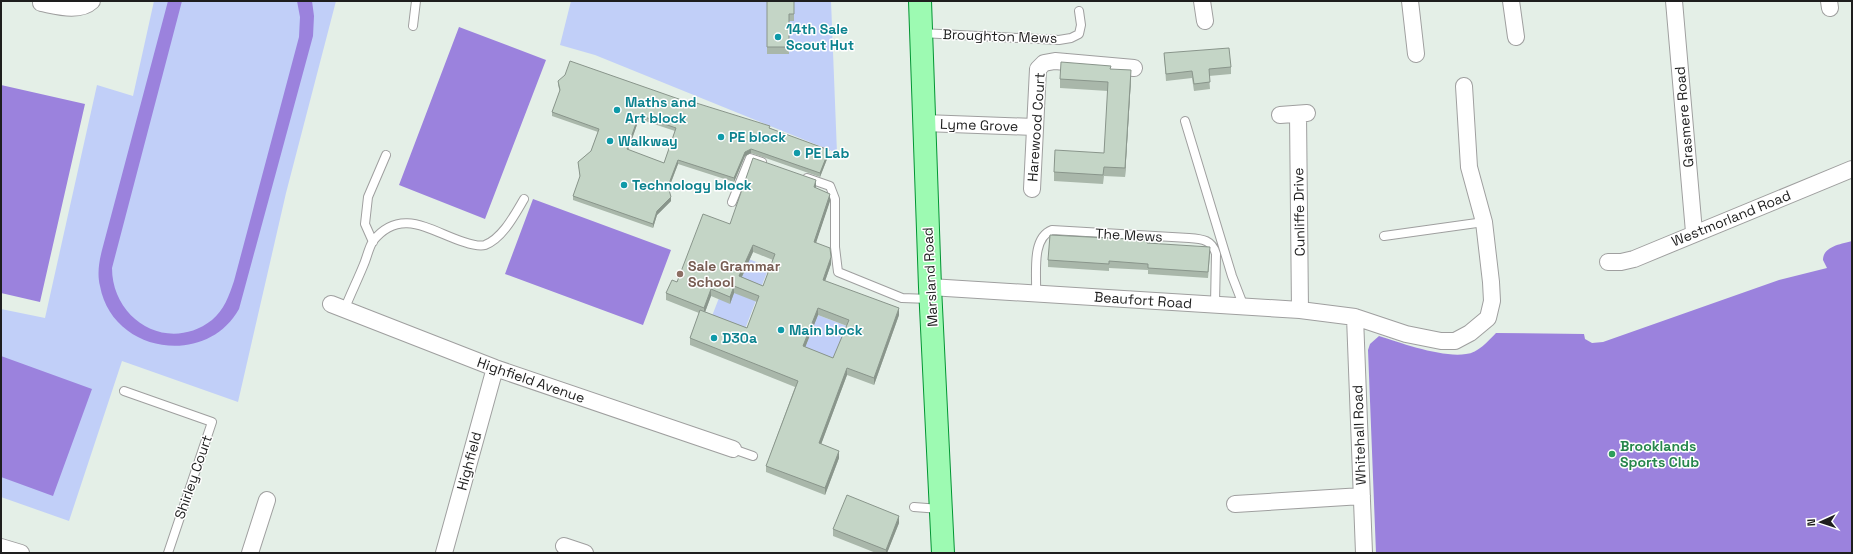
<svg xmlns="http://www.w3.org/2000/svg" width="1853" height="554" font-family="'Space Grotesk',sans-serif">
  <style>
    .park { fill: #c1cff8 }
    .pitch { fill: #9b82dd }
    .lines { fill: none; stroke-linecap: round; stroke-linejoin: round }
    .lane-casing { stroke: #9f9f9f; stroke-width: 10 }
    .street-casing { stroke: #9f9f9f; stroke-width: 18 }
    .primary-casing { stroke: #029533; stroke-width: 24 }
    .lane { stroke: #fff; stroke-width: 8 }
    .street { stroke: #fff; stroke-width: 16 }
    .primary { stroke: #9dfab2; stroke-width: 22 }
    .wall { fill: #a9b7aa; fill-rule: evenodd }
    .shaded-wall { fill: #89958b }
    .building { fill: #c4d5c6; stroke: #89958b; fill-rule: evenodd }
    .culture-dot { fill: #0f9aa8; stroke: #fff; stroke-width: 1.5 }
    .education-dot { fill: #8d6e63; stroke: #fff; stroke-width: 1.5 }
    .leisure-dot { fill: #2e9e5b; stroke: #fff; stroke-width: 1.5 }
    .labels { text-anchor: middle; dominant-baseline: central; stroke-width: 3; stroke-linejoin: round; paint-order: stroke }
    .culture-label { font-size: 14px; font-weight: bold; fill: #0d838f; stroke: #fff; text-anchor: start }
    .street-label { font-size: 14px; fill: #1e1e1e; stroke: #fff }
    .education-label { font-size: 14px; font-weight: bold; fill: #785e54; stroke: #fff; text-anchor: start }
    .leisure-label { font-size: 14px; font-weight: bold; fill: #27864d; stroke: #fff; text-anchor: start }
  </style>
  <rect width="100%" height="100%" fill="#e4efe7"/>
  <path class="park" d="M154,1H336L286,193L238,402L122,361L69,521L1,497V309L45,318L97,85L133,96Z
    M571,1H831L837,153L595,55L560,45Z
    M736,254L769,267L745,329L712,316Z
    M818,315L849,327L841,368L803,353Z"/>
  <path class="pitch" d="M168,1H182L112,268C112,320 168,354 212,320C224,310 229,296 234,281L299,37L300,17L297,1H312L314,16L313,36L239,309C206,368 112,353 100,286C97,274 99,262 102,250Z
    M459,27L546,60L485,219L399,185Z
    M1,85L85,104L40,302L1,293Z
    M533,199L671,250L643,325L505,274Z
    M1852,241V553H1376L1368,350L1370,344L1379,336C1401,343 1443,358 1466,354C1478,353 1488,341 1496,333L1584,334L1585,339L1592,343L1603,342L1779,280L1827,268L1823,260C1823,246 1842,244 1852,241Z
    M1,356L92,389L53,496L1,477Z"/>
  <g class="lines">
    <g class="lane-casing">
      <path id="lane" d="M413,26L416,1
        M921,33L1059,40L1071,38L1079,34L1081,25L1079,11
        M1185,121L1232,276L1244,307
        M807,178L830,186L835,199V247L838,272L902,298L930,299
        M732,202L750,158L762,162
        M1384,236L1484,222
        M373,242L365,224L368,197L386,155
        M1036,293C1037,274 1031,238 1052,230L1189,238C1203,239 1212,240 1216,254L1215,304
        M345,308C351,293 358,279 364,264C367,257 369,247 373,241C401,206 432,232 464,242C470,244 479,247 485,245C503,238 515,214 524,199
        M124,391L212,422L168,553
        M733,449L753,456
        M914,507L940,509"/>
    </g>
    <g class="street-casing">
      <path id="street" d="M1202,1L1205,21
        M1410,1L1416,54
        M1511,1L1516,37
        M1674,1L1694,232
        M1829,1L1830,8
        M41,3C57,6 79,13 92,1
        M1298,114L1300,310
        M1280,115L1307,113
        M924,123L1034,127
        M1032,189L1038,69L1044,63L1055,61L1134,68
        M1608,262H1621L1634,259L1852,169
        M930,287L1300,310L1355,317L1406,334L1441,341H1455L1470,333L1488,318L1492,301L1491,282L1484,222L1469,167L1464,86
        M331,304L495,368L733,449
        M1355,317L1364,553
        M1235,504L1362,496
        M564,546L585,553
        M1,547L21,553
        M250,553L267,500
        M444,553L495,368"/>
    </g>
    <g class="primary-casing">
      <path id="primary" d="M920,1L930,287L943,553"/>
    </g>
    <use href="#lane" class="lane"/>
    <use href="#street" class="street"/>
    <use href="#primary" class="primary"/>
  </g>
  <path class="wall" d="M767,1H794V21H789V54H767Z
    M1164,53L1231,67V74L1209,76L1210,89L1194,91L1192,78L1166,81Z
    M1111,69L1131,79L1125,177L1104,176L1103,184L1054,181V172L1104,153L1108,91L1060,88V79Z
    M558,81L693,104L770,128L829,154L820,177L751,153L745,156L734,182L678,164L669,188L671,201L657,215L653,228L573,200V196L580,177L578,162L591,151L598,132L552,116V112L560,92L558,85ZM639,119L675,131L664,163L628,150Z
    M816,187V188L830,201L816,242L831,264L825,281L899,315L874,385L847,375L821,444L839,458L825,495L766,472V466L795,387L690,345V338L699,313L666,300V293L730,224ZM753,252L773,260L763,286L742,277ZM734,293L757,302L747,328L705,312L711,296L730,304ZM818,315L847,326L833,358L805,347Z
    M1147,243L1210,254L1208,278L1148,274V270L1109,268V271L1048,267V260Z
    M899,523L887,553H876L833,536V529Z"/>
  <path class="shaded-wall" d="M1131,70V79L1125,177V168Z
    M639,115V119L627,153V149Z
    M751,149V153L745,156L734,182V178L745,152Z
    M829,150V154L820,177V173Z
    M678,160V164L668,190V186Z
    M816,180V187L814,194V187Z
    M830,194V201L814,249V242Z
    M671,197V201L657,215L653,228V224L657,211Z
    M753,245V252L739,283V276Z
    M831,257V264L823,287V280Z
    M734,286V293L730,304V297Z
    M711,289V296L704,315V308Z
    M818,308V315L803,353V346Z
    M899,308V315L874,385V378Z
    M847,368V375L819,450V443Z
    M839,451V458L825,495V488Z
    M899,516V523L887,553H886V550Z"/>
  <path class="building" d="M767,1H794V14H789V47H767Z
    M1229,48L1231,67L1209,69L1210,82L1194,84L1192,71L1166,74L1164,53Z
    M570,61L693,104V102L770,126L769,128L829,150L820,173L751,149L745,152L734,178L678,160L668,186L671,197L657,211L653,224L573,196L580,176L578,162L591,151L599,129L552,112L560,90L558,81L565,75ZM639,115L676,128L664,163L627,149Z
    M1061,62L1111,66L1110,69L1131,70L1125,168L1104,167L1103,175L1054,172L1055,150L1104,153L1108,82L1060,79Z
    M753,158L816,180L814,187L830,194L814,242L830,248L831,257L823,280L899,308L874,378L847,368L819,443L839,451L825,488L766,466L798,381L690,338L700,310L747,328L759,296L734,286L730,297L711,289L704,308L666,293L672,280L677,282L703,214L730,224ZM753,245L775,254L763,286L739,276ZM818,308L849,320L833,358L803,346Z
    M1050,235L1147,240V243L1210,247L1208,272L1148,268V264L1109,261V264L1048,260Z
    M847,495L899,516L886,550L833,529Z"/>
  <g class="culture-dot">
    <circle cx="778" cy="37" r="4"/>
    <circle cx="617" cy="110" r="4"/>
    <circle cx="721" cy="137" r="4"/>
    <circle cx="610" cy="141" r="4"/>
    <circle cx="797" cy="153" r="4"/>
    <circle cx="624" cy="185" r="4"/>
    <circle cx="781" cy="330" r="4"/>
    <circle cx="714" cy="338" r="4"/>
  </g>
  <circle class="education-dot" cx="680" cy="274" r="4"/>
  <circle class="leisure-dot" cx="1612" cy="454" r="4"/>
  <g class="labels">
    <g class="culture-label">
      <text x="786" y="29">14th Sale<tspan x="786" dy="16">Scout Hut</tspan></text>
      <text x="625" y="102">Maths and<tspan x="625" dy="16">Art block</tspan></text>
      <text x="729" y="137">PE block</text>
      <text x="618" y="141">Walkway</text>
      <text x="805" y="153">PE Lab</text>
      <text x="632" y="185">Technology block</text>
      <text x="789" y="330">Main block</text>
      <text x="722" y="338">D30a</text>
    </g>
    <g class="street-label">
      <text transform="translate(1000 36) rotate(2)">Broughton Mews</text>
      <text transform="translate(1684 117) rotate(-95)">Grasmere Road</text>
      <text transform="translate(979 125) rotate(2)">Lyme Grove</text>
      <text transform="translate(1036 127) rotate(-86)">Harewood Court</text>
      <text transform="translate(1299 212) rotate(-91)">Cunliffe Drive</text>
      <text transform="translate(1731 218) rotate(-22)">Westmorland Road</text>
      <text transform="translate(1129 235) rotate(3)">The Mews</text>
      <text transform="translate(930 277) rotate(-93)">Marsland Road</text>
      <text transform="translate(1143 300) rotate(4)">Beaufort Road</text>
      <text transform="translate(531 380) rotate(19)">Highfield Avenue</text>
      <text transform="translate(1359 435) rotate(-92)">Whitehall Road</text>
      <text transform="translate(469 461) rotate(-75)">Highfield</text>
      <text transform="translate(193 477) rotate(-71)">Shirley Court</text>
    </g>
    <g class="education-label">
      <text x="688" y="266">Sale Grammar<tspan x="688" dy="16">School</tspan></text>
    </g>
    <g class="leisure-label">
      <text x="1620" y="446">Brooklands<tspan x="1620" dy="16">Sports Club</tspan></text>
    </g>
  </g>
  <rect width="1853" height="554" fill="none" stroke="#1e1e1e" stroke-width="4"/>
  <g transform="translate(1821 522) rotate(267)" stroke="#ffffff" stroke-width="3" paint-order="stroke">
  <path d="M0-3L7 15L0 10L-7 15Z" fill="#1e1e1e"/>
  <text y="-6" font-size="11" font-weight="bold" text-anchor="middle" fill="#1e1e1e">N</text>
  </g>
</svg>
